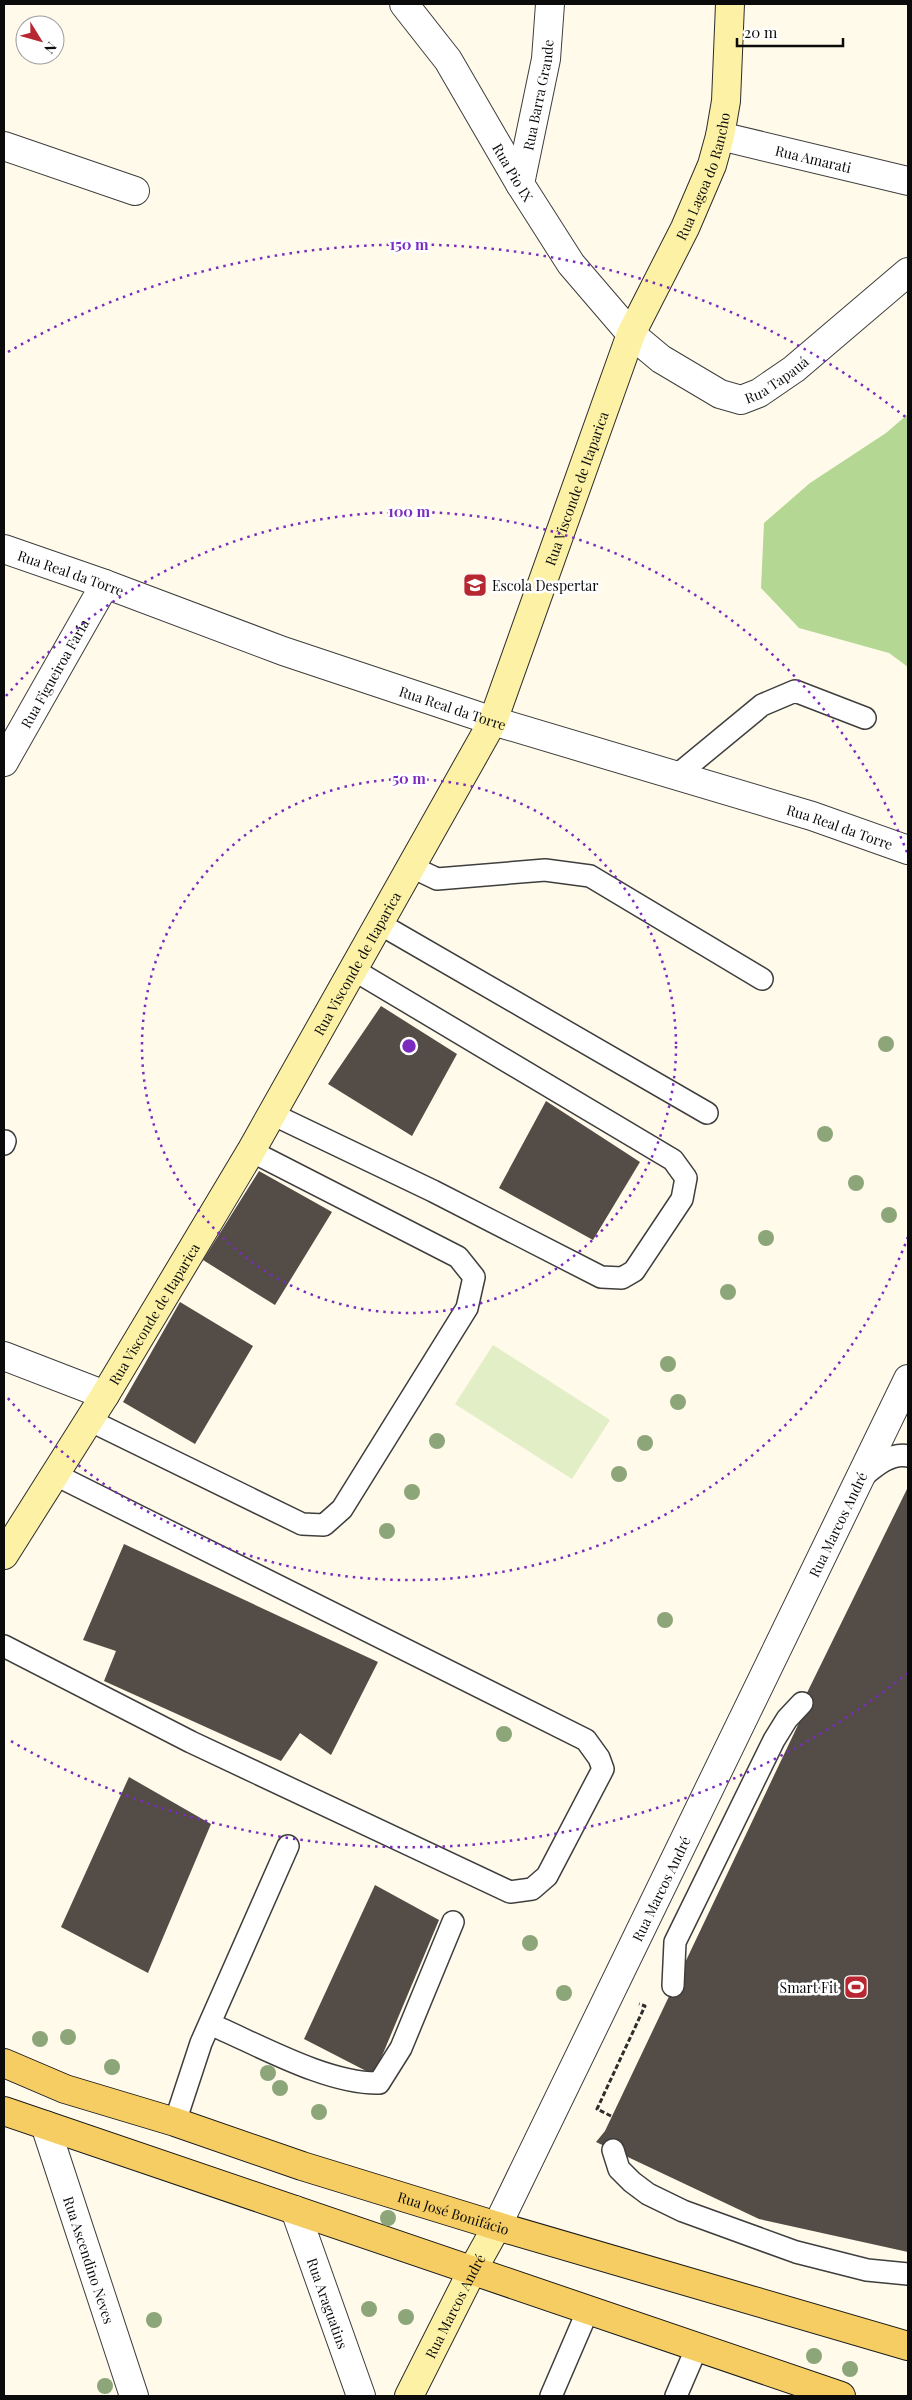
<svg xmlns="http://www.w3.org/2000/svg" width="912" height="2400" font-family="'Playfair Display',serif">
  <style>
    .forest { fill: #b4d794 }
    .pitch { fill: #e2eec6 }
    .building { fill: #534c47 }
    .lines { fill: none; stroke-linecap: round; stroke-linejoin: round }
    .lane-casing { stroke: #3e3e3e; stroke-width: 24 }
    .street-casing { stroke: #3e3e3e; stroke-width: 30 }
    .secondary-casing { stroke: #2d2d2d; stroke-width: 30 }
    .primary-casing { stroke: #1c1c1c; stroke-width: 30 }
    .path { stroke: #2d2d2d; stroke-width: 3; stroke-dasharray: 5 2.5; stroke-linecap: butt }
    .lane { stroke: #fff; stroke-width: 21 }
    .street { stroke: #fff; stroke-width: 28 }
    .secondary { stroke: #fdf1a5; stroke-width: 28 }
    .primary { stroke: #f5cd62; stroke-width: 28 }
    .tree { fill: #8ca579 }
    .ring { fill: none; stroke: #7b2cbf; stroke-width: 2.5; stroke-dasharray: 2.5 5 }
    .labels { text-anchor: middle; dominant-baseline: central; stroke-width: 5; stroke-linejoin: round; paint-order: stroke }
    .street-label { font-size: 14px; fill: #0b0b0b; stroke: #fff }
    .poi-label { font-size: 14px; fill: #0b0b0b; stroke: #fff; text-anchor: start }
    .centre { fill: #7b2cbf; stroke: #fff; stroke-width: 2.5 }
    .ring-label { font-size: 15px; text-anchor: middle; font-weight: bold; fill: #7b2cbf; stroke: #fff; stroke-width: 5; stroke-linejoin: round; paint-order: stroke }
  </style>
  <rect width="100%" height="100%" fill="#fffae9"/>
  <path class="forest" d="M908,414V667L889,653L799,628L761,588L764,523L810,483L886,433Z"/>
  <path class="pitch" d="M493,1345L610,1420L572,1479L455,1404Z"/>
  <path class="building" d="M381,1006L457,1054L412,1136L328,1084Z
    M546,1101L640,1162L593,1240L499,1188Z
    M259,1171L332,1212L275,1305L203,1260Z
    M180,1302L253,1346L195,1444L123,1402Z
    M908,1487V2252L759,2219L596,2142L605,2131L807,1706L802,1703Z
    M124,1544L378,1662L331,1755L300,1733L281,1761L104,1681L116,1651L83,1640Z
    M129,1777L211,1824L148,1973L61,1927Z
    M375,1885L439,1920L374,2075L304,2039Z"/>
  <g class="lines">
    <g class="lane-casing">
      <path id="lane" d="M676,776L762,705L795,691L865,718
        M412,867L437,879L545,870L590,876L762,979
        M380,924L707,1113
        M272,1114L433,1191L601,1277L622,1278L634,1271L682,1199L686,1178L673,1160L354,970
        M4,1144L5,1141
        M89,1420L302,1524L324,1525L342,1509L467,1308L474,1277L458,1257L251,1151
        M860,1479C873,1468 890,1452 908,1456
        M4,1646L191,1742L510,1892L532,1889L547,1876L603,1769L599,1758L586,1740L54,1474
        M673,1986L675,1942L774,1740L787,1719L802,1703
        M210,2024C259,2045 327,2084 379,2083L401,2048L453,1922
        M175,2122L201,2043L288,1846
        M613,2150L619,2169L632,2182L648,2194L683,2211L796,2252L867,2270L908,2274
        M551,2396L588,2310
        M676,2396L697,2347"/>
    </g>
    <g class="street-casing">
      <g id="street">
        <path id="s1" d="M404,4L448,60L520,184L571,264L631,334L661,359L720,394L741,400L759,393L794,369L908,272"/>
        <path id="s2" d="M720,136L908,181"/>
        <path d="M4,146L135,191"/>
        <path id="s3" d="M520,184L546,59L550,4"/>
        <path id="s4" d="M4,549L105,584L283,651L493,721L812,816L908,850"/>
        <path id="s5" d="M4,762L105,584"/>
        <path d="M4,1356L105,1395"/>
        <path id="s6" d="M45,2125L134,2396"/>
        <path id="s7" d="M295,2210L361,2396"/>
        <path id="s8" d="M497,2226L908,1379"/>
      </g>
    </g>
    <g class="secondary-casing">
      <g id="secondary">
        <path id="s9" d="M4,1555L105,1395L251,1151L493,721L631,334L685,228L712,165L720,136L726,101L730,4"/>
        <path id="s10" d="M409,2396L472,2271L497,2226"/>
      </g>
    </g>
    <g class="primary-casing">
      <g id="primary">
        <path id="s11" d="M4,2063L65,2089L175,2122L302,2166L497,2226L908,2346"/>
        <path d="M4,2111L841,2396"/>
      </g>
    </g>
    <path class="path" d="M611,2116L597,2109L645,2006L639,2004"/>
    <use href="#lane" class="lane"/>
    <use href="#street" class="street"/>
    <use href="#secondary" class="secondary"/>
    <use href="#primary" class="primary"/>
  </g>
  <g class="tree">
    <circle cx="886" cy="1044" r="8"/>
    <circle cx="825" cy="1134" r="8"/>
    <circle cx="856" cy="1183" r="8"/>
    <circle cx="889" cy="1215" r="8"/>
    <circle cx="766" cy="1238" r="8"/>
    <circle cx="728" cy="1292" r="8"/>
    <circle cx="668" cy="1364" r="8"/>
    <circle cx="678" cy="1402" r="8"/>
    <circle cx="437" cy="1441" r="8"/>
    <circle cx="645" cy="1443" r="8"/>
    <circle cx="619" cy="1474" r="8"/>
    <circle cx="412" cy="1492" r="8"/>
    <circle cx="387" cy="1531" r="8"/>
    <circle cx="665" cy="1620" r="8"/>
    <circle cx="504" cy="1734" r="8"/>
    <circle cx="530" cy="1943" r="8"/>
    <circle cx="564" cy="1993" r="8"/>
    <circle cx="68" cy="2037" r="8"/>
    <circle cx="40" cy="2039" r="8"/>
    <circle cx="112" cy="2067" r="8"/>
    <circle cx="268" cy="2073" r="8"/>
    <circle cx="280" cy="2088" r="8"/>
    <circle cx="319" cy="2112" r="8"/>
    <circle cx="388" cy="2218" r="8"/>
    <circle cx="369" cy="2309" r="8"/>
    <circle cx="406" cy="2317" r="8"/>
    <circle cx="154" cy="2320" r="8"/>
    <circle cx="814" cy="2356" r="8"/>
    <circle cx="850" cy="2369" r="8"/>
    <circle cx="105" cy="2386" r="8"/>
  </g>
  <g class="ring">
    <circle cx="409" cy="1046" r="267"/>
    <path d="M908 1237A534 534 0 0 1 6 1396M6 696A534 534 0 0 1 908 855"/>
    <path d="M908 1673A801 801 0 0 1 9 1740M8 352A801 801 0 0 1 908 419"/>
  </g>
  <defs>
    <g id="school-square" transform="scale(1.25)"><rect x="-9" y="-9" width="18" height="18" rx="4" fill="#b62732" stroke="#fff"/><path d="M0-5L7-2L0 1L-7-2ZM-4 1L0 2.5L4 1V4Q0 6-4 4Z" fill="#fff"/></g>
    <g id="stadium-square" transform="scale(1.25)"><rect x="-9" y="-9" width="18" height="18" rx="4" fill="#b62732" stroke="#fff"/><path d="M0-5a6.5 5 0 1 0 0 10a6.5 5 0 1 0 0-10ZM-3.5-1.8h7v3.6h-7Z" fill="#fff"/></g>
  </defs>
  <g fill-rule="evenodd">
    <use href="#school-square" x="475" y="585"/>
    <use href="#stadium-square" x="856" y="1987"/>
  </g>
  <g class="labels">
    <g class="street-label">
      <text stroke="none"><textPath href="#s3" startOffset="91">Rua Barra Grande</textPath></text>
      <text stroke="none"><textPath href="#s2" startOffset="96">Rua Amarati</textPath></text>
      <text stroke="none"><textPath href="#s1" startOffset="201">Rua Pio IX</textPath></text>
      <text stroke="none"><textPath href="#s9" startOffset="1552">Rua Lagoa do Rancho</textPath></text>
      <text stroke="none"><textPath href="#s1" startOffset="572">Rua Tapauá</textPath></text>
      <text stroke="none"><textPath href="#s9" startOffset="1214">Rua Visconde de Itaparica</textPath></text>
      <text stroke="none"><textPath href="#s4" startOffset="71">Rua Real da Torre</textPath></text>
      <text stroke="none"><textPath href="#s5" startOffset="102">Rua Figueiroa Faria</textPath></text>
      <text stroke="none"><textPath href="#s4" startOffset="476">Rua Real da Torre</textPath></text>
      <text stroke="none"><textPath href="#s4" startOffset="881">Rua Real da Torre</textPath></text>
      <text stroke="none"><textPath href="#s9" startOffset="689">Rua Visconde de Itaparica</textPath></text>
      <text stroke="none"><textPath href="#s9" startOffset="284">Rua Visconde de Itaparica</textPath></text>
      <text stroke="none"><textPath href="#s8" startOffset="780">Rua Marcos André</textPath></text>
      <text stroke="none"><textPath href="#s8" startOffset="375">Rua Marcos André</textPath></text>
      <text stroke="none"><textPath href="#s11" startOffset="474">Rua José Bonifácio</textPath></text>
      <text stroke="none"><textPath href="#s6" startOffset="142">Rua Ascendino Neves</textPath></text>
      <text stroke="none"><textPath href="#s7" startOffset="99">Rua Araguatins</textPath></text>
      <text stroke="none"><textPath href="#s10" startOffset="101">Rua Marcos André</textPath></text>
    </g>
    <g class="poi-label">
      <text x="492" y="585">Escola Despertar</text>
      <text x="838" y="1987" text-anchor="end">Smart Fit</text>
    </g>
  </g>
  <circle cx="409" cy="1046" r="8" class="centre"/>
  <g class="ring-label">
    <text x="409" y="250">150 m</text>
    <text x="409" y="517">100 m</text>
    <text x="409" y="784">50 m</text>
  </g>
  <rect width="912" height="2400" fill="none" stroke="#0b0b0b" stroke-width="10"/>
  <g transform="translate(40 40) rotate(127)"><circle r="24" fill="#ffffff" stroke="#9d9d9d"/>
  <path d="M0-4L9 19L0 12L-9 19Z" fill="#b62732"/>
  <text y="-8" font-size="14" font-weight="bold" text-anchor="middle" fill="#0b0b0b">N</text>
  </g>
  <path d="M737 38v8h106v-8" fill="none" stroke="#0b0b0b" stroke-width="2.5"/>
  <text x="744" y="38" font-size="15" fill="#0b0b0b" stroke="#ffffff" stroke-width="4" paint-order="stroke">20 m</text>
</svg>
